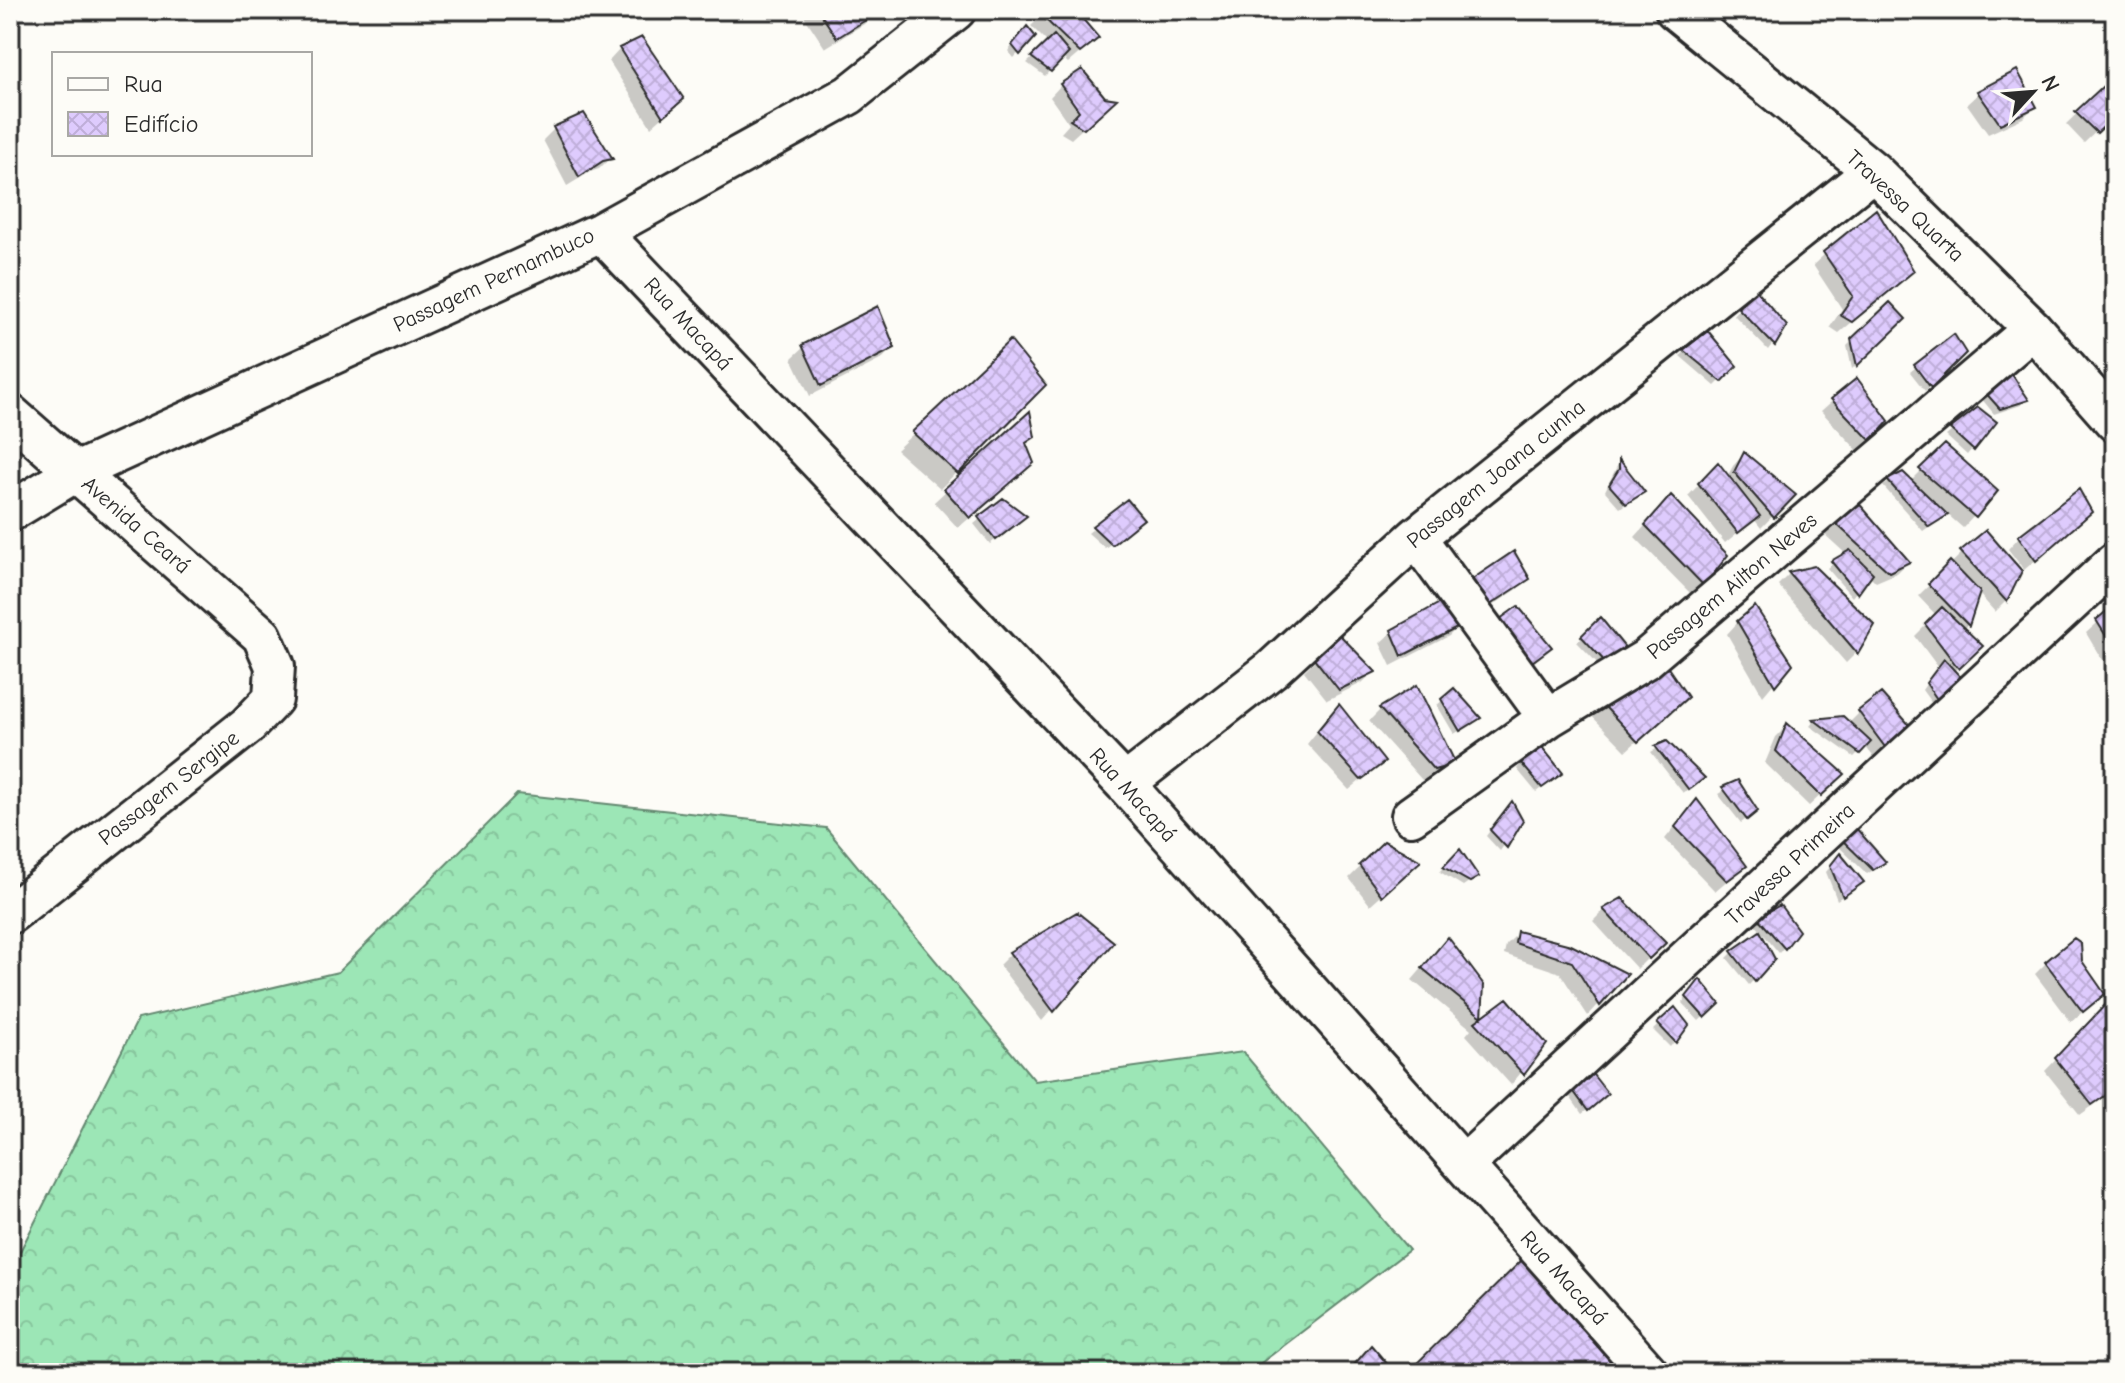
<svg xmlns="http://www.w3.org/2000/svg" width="2125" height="1383" font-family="'Comic Neue',sans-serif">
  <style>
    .forest { fill: url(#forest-crowns); stroke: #648870; stroke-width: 2 }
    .shadow { fill: #0003 }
    .building { fill: url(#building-cross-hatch); stroke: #2b2b2b; stroke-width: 2 }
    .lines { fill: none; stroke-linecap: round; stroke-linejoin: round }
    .minor-casing { stroke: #2b2b2b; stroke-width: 44 }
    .minor { stroke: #fdfcf7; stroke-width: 38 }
    .labels { text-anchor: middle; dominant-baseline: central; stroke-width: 6; stroke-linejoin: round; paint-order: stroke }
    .street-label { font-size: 22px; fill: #2b2b2b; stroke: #fdfcf7 }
  </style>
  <defs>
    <pattern id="forest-crowns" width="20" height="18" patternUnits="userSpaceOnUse" patternTransform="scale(2)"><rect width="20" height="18" fill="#9ce6b6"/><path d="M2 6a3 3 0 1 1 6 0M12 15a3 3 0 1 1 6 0" fill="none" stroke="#87c59d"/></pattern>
    <pattern id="building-cross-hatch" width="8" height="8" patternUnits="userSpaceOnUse" patternTransform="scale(2)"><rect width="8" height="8" fill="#decbfd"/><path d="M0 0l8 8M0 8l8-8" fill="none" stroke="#bfaed9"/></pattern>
  </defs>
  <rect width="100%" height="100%" fill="#fdfcf7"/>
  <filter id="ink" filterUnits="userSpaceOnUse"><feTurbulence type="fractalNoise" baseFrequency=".0125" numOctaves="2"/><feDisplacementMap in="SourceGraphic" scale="16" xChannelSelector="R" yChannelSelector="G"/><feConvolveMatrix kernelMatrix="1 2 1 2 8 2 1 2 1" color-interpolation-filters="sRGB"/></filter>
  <g filter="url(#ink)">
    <path class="forest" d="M517,794L826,828L1035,1081L1243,1052L1409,1250L1248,1373H10V1271L138,1019L338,972Z"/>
    <path class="shadow" d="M800,10H873L875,13L864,24L825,48Z
      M1048,10H1081L1076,15L1097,38L1068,63L1062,57L1045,76L1027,63L1048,43L1031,26Z
      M1022,34L1033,37L1014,58L1008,51Z
      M642,39L670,110L651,127L609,61L620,49Z
      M2115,77V114L2084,143L2066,124Z
      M1061,85L1103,110L1071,139L1061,133L1069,124L1050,97Z
      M1979,93L2034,107L2023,118L1988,134L1967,104Z
      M555,128L610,158L599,169L590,172L567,186L543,140Z
      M1825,254L1900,282L1839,333L1830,327L1842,309L1813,265Z
      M1750,297L1785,326L1768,350L1734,315Z
      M1890,304L1903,319L1852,369L1847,346Z
      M1707,334L1735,366L1715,386L1680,356Z
      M1010,343L1043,385L940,489L896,450Z
      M804,347H893L882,359L810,396L792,358Z
      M1964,352L1925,391L1910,372L1916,367Z
      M2007,371L2026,400L2021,405L1994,414L1981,398Z
      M1856,380L1886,421L1858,451L1821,411Z
      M1978,410L1994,422L1967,455L1946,436Z
      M1029,414L1020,474L958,528L934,502Z
      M1945,447L1974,516L1963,528L1947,514L1923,531L1883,486L1902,475L1910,482Z
      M1744,454L1793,495L1761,528L1754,519L1725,543L1688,496L1718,465L1727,477L1733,466Z
      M1619,462L1643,492L1620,508L1605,491Z
      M1003,500L1019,521L990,544L974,524Z
      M1127,501L1137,524L1105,548L1088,533Z
      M1660,509L1703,584L1692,595L1635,537Z
      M1834,522L1908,562L1897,573L1876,582L1869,575L1852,597L1827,568L1846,554L1823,533Z
      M2078,524L2024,570L2008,549L2019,537Z
      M1962,553L2020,571L2006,601L1995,612L1978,593L1967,625L1963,629L1980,646L1953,672L1935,708L1922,690L1938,667L1915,636L1936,615L1918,596Z
      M1813,568L1857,652L1846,663L1778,585L1789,574Z
      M1527,579L1516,590L1475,617L1458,595Z
      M2115,607V649L2102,660L2086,633Z
      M1600,620L1624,650L1604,670L1577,642Z
      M1738,622L1790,664L1763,696L1727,634Z
      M1460,624L1449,636L1391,666L1380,643L1392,632Z
      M1339,637L1373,672L1362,683L1327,700L1304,671Z
      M1416,688L1454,764L1442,775L1422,780L1369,721L1380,710Z
      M1454,691L1473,723L1454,734L1437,705Z
      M1579,703L1674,708L1626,751Z
      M1859,713L1910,729L1876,760L1865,746L1854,757L1810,726L1814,721L1842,718L1848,724Z
      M1328,718L1383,762L1349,790L1307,744Z
      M1787,726L1843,774L1809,806L1765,763L1776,737Z
      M1667,743L1697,783L1683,793L1651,752Z
      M1532,749L1555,778L1536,792L1517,769Z
      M1737,783L1750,816L1741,823L1718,794Z
      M1507,808L1521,821L1500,851L1486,836Z
      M1686,813L1744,866L1715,891L1665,839Z
      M1848,822L1878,867L1867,874L1834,842Z
      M1385,843L1407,872L1370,905L1349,878Z
      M1459,852L1476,877L1463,886L1440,872Z
      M1835,861L1856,887L1837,900L1826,872Z
      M1621,900L1663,943L1637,969L1593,921L1604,910Z
      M2115,910V930L2106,922Z
      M1760,919L1797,931L1779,953L1755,924Z
      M1518,933L1625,975L1588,1016L1560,973L1504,954L1506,945Z
      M1111,942L1042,1021L999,965L1011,953Z
      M1437,951L1482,986L1479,1021L1544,1044L1511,1085L1466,1035L1471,1029L1412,980Z
      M1732,953L1773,959L1749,985L1727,958Z
      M2080,962L2103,994L2071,1022L2035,974L2046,963Z
      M1695,987L1717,1004L1699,1021L1682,1003Z
      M2108,1006L2115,1013V1090L2080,1115L2045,1071Z
      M1675,1009L1687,1025L1670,1047L1653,1030Z
      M1589,1073L1601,1099L1582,1114L1566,1091Z"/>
    <path class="building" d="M818,10H875L877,13L837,38Z
      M1045,10H1075L1099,38L1080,53L1040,14Z
      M1027,26L1036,37L1020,55L1012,45Z
      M1054,35L1069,53L1051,72L1031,57Z
      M642,37L684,99L663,117L619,48Z
      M1082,69L1105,97L1117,99L1084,129L1070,120L1079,111L1060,84Z
      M2017,70L2037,107L2000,124L1977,91Z
      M2115,75V116L2097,133L2075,112Z
      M584,113L613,159L603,161L579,177L553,127Z
      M1876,209L1914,271L1852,322L1840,315L1853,296L1823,252Z
      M1755,289L1787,326L1775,346L1738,308Z
      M1890,302L1906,319L1857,366L1851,339Z
      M878,306L895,348L821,386L802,345Z
      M1708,331L1737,366L1722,382L1683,350Z
      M1954,334L1966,353L1931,388L1914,365Z
      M1010,340L1046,385L958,474L912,432Z
      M2007,367L2029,400L2000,409L1984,391Z
      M1857,378L1889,421L1871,441L1831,399Z
      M1978,407L1997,422L1974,451L1950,429Z
      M1030,411L1035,437L1026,443L1034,463L970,518L944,489Z
      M1945,444L1998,491L1976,518L1919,469Z
      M1744,452L1796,495L1774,518L1734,472Z
      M1619,459L1645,492L1626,504L1609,485L1619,469Z
      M1718,462L1760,516L1738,533L1698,483Z
      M1903,472L1948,515L1929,527L1887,480Z
      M2079,489L2092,512L2036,561L2018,536Z
      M1671,495L1728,555L1704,586L1645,525Z
      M1003,498L1027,516L996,540L978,517Z
      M1127,499L1144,519L1112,545L1092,526Z
      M1856,500L1910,562L1889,572L1832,520Z
      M1986,530L2022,571L2007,602L1960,551Z
      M1850,550L1873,573L1858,594L1831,561Z
      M1514,551L1530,579L1487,607L1468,582Z
      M1950,561L1980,592L1969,626L1928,584Z
      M1814,566L1875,625L1858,654L1788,572Z
      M1447,599L1463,625L1402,656L1391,630Z
      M2115,604V650L2096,620Z
      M1518,606L1552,647L1520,671L1489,627Z
      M1755,606L1793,664L1775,686L1737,621Z
      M1942,607L1983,646L1959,669L1925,624Z
      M1600,617L1627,650L1610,667L1581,636Z
      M1339,634L1376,672L1339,690L1314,658Z
      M1656,650L1688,697L1638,742L1589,690Z
      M1944,659L1965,682L1941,705L1926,683Z
      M1417,685L1456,764L1434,770L1379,708Z
      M1454,688L1481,718L1460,731L1441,699Z
      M1881,693L1913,729L1888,751L1858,711Z
      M1339,704L1385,762L1361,780L1317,731Z
      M1843,716L1871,742L1860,754L1813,719Z
      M1787,723L1845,774L1821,796L1776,751Z
      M1537,741L1563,773L1542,788L1521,763Z
      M1667,741L1705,778L1689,790L1655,746Z
      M1738,780L1758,811L1747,820L1722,787Z
      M1697,799L1747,866L1727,881L1675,827Z
      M1512,801L1523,821L1507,848L1490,830Z
      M1848,819L1886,862L1873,870L1838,836Z
      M1384,841L1421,861L1382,896L1359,865Z
      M1460,849L1479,877L1470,882L1443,867Z
      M1840,853L1864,882L1843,897L1830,866Z
      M1622,898L1666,943L1649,959L1603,909Z
      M1780,905L1799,931L1785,949L1758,918Z
      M1077,912L1114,942L1054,1012L1009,952Z
      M1517,931L1571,945L1628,974L1600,1006L1572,962L1515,943Z
      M1760,931L1775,959L1755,982L1731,951Z
      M1448,937L1484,985L1482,1017L1422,968Z
      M2074,938L2081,943L2082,961L2105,994L2083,1012L2045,962Z
      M1700,979L1720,1004L1705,1018L1686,997Z
      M1507,998L1547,1044L1524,1075L1475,1022Z
      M2107,1003L2115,1010V1089L2092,1105L2055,1058Z
      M1675,1007L1689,1025L1676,1043L1657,1023Z
      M1590,1071L1608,1094L1588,1111L1569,1085Z
      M1525,1257L1620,1373H1407Z
      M1371,1345L1395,1373H1347Z"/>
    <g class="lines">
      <g class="minor-casing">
        <path id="minor" d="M1675,10L1873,171L2033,329L2115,422
          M601,232L1125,784L1649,1373
          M10,414L262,636L275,666L273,699L247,726L10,914
          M10,512L76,472L601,232L849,95L956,10
          M1416,537L1548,718
          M1125,784L1271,670L1416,537L1873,171
          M1411,816L1548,718L1646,659L2033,329
          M1464,1165L2115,562"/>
      </g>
      <use href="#minor" class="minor"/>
    </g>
  </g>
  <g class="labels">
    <g class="street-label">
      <text transform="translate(1905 206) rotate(43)">Travessa Quarta</text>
      <text transform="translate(494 280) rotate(-25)">Passagem Pernambuco</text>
      <text transform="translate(688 324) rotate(47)">Rua Macapá</text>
      <text transform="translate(1496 474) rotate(-39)">Passagem Joana cunha</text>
      <text transform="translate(136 525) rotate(41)">Avenida Ceará</text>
      <text transform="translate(1732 586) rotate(-40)">Passagem Ailton Neves</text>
      <text transform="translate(169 788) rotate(-38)">Passagem Sergipe</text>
      <text transform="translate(1133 795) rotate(48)">Rua Macapá</text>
      <text transform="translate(1790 864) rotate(-43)">Travessa Primeira</text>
      <text transform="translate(1564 1278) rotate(48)">Rua Macapá</text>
    </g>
  </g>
  <rect width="2125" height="1383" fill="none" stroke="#fdfcf7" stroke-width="40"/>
  <rect x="20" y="20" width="2085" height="1343" fill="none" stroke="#2b2b2b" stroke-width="3" filter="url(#ink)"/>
  <rect x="52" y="52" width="260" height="104" fill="#fdfcf7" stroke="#a9a8a5" stroke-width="2"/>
  <rect x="68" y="78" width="40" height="12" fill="#fdfcf7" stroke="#a9a8a5" stroke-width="2"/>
  <text x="124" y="92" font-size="24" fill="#2b2b2b">Rua</text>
  <rect x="68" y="112" width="40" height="24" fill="url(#building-cross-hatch)" stroke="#a9a8a5" stroke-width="2"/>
  <text x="124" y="132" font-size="24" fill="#2b2b2b">Edifício</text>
  <g transform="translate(2033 92) rotate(64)" stroke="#fdfcf7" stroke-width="6" paint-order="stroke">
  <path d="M0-6L14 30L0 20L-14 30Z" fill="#2b2b2b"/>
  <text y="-12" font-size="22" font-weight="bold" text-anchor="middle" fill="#2b2b2b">N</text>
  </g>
</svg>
